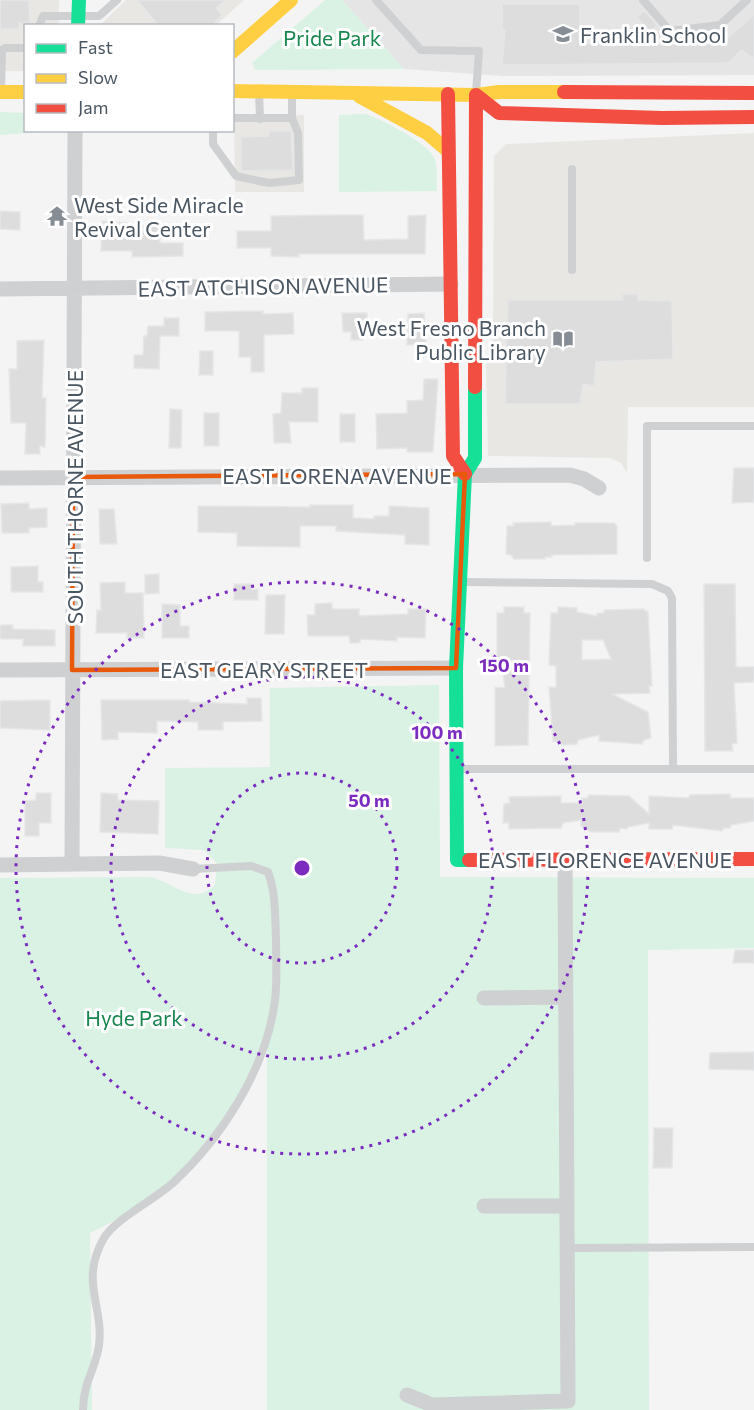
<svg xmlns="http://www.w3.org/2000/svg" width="754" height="1410" font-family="Commissioner,sans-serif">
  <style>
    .commercial { fill: #e8e7e3 }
    .education { fill: #e6e5e6 }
    .green { fill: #d9f2e3 }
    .building { fill: #ddddde; stroke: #e5e6e7; stroke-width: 1.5; fill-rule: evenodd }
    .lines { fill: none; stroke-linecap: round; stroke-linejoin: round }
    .lane { stroke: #ced0d2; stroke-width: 8 }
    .street { stroke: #ced0d2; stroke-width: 15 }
    .fast { stroke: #16e098; stroke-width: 14 }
    .slow { stroke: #ffcf43; stroke-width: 14 }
    .jam { stroke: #f24e42; stroke-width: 14 }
    .marked { fill: none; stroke: #e8590c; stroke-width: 4.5; stroke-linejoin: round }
    .ring { fill: none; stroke: #7b2cbf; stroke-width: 3; stroke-dasharray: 3 6 }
    .labels { text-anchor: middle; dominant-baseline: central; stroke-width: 6; stroke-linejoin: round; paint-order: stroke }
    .poi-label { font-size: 21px; fill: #4a5661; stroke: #fff; text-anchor: start }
    .park-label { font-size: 21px; fill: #17864f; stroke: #fff }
    .street-label { font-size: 21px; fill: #4a5661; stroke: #fff }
    .centre { fill: #7b2cbf; stroke: #fff; stroke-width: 3 }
    .ring-label { font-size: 18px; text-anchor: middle; font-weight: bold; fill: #7b2cbf; stroke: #fff; stroke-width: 6; stroke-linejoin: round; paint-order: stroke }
  </style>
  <rect width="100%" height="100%" fill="#f4f4f4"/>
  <path class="commercial" d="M0,0H59V25L26,26L25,71H0Z
    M126,0H244L216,25L99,26Z
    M304,115V192H235L234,116Z
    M754,133V407H628L627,473L621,463L610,458L488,456L486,360L493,339L494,156L506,144Z"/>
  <path class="education" d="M342,0H754V75L503,76L404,69Z"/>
  <path class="green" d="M325,0H342L404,69L255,70L252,63Z
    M0,112L25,113L26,130L52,131L0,135Z
    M365,114C380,118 427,143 434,157C438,165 436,181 437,191L339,192V115Z
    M439,685L440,877L754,878V948L648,950L649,1410H267V1045C253,1075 241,1108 221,1135C187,1179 139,1209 90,1233L92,1410H0V878L148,877C173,880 192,908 215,885L217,863L204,850L165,848V768L270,767V688Z"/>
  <path class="building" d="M0,0H29L30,23H19V29H0Z
    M137,0H226L216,8L222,15L211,26H159Z
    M502,4H580V43H721L754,15V60L742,50L728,63L502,65L505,30H502Z
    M644,10L657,25L650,32L637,17Z
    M269,131H291L293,170L241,171V137L269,136Z
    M0,211L20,212V230L0,229Z
    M338,215H363L364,240L408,239V216L426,215L425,254H299V257L271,256V248H237V231H271V216Z
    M102,221L127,223V226H160V243H183V256L132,257V251H101Z
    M622,294H638V300L672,301L673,359L596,362L594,386L583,384L580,404H505L508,300H623Z
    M263,311V314L293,313L294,334L264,335V372H251V357H239V331H205V312Z
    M342,313H367V333H363V340H351V332H343Z
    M424,313L426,344L407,345L408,314Z
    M164,318H179V336H160L159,369L134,368V355H143L144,336H147L148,326H164Z
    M44,340L42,398H46L45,447L40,446V454H25L26,423H11L9,369H17V341Z
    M200,351H213V375H199Z
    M424,379H438L433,452H407V448L377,449L376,414L407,413V401L423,400Z
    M302,388H318V422H289L291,443H274L273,414L281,413L282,393H302Z
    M170,409L182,410L181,448H169Z
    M204,413H219V446H204Z
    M340,414H355V442H340Z
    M734,468H754V502L732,503Z
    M29,503V509L47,508V527L29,528V533H2L1,504Z
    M310,505H353V518L374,519V516H389V506L429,508V545L405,544V535L336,531V526H300V547L237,546V533L198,532V506L310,507Z
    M99,509H114L117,544H100Z
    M551,522V526L575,525V523H614L617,526V554L551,555L552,557H545V559H514L511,555L506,554L507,526H514L513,523Z
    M38,566V582H43V592H11V567Z
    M159,574V593L145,594V575Z
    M125,582V593H143L144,638H127V633H96L97,610H101L100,583Z
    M234,584H252V590L258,589V600H234Z
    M704,584H735L736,667H754V682L734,683L737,743L732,744L733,751H705Z
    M266,595H285L284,634H265Z
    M332,603V609H359V616L408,614V609H426L425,638L397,637V641L360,639V643H350L349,636H308L307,615H315V604Z
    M162,604L180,605V626H189V638H162Z
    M504,607H524V613H530L528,745L495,746V687L505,688L502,667H497V613H504Z
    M558,607L577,608V612L597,616V613H604V610L643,609L648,612L652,686H649L650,693L612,694L648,712L651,738L644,740L642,744L599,741V735L578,740L577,744L562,745L560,742L553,741L549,687H556V666L549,665L551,613H558ZM582,640H603L611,659L582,660Z
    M0,625H13L12,629L55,630V646H23V639H0Z
    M247,698H261L262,721L223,722V730H198V722L157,721V733L118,732V739L102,740L101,700H189V702L247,704Z
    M50,700V730L0,728V701Z
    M36,793H51V823H39V836H25V801L36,800Z
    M101,793L118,794V800L159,801L158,834L100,832Z
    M730,794V798H754V821L731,825L730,828H724L722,831L673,825L672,829H649V823L628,827L627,829L620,828L619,832H591L581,826V820L563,823L561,828L509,829V823H503L504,804L510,803L509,797L561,796V803H582V798H588V795L629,796L649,814V796L689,798L690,795Z
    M735,950H754V963H733Z
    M754,1052V1070L709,1069L710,1053Z
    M654,1128H673L672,1168H653Z"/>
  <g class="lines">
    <path class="lane" d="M376,0L421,50L479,51L476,93
      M643,0L670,31L720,25L747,0
      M39,26L43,16H99L117,0
      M1,91L2,50L5,48H26
      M259,93L260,119
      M232,118H292V95
      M213,130V144L236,176L269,183L299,180L298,133L292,118
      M572,169V270
      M647,558V426H754
      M461,582L652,584L668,591L672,598L673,769
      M458,769H754
      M567,1248L754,1247
      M83,1410C83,1382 96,1369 99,1345C104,1306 79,1281 104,1238C115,1219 156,1199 174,1182C221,1138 264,1072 274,1007C278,985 276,962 276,939C275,917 276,893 268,872L251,866L193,869"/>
    <path class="street" d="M0,289L451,284
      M0,478L570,475L584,479L599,488
      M0,670L456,668
      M72,864L75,130
      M0,865L159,863L193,869
      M484,998L564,997
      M484,1206H566
      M407,1395L432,1405L568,1401L565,860"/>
    <path class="fast" d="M78,26L79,0
      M469,860H457L456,668L465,474L475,458V387"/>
    <path class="slow" d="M232,52L291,0
      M232,91L476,95L499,92H564
      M0,92H26
      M359,96L427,133L448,151"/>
    <path class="jam" d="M564,92L754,93
      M448,94L453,456L465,474
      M476,95L499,113L662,118L754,117
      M475,387L476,95
      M469,860L754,859"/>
  </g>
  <path class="marked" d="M465,474L456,668L72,670L73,477Z"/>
  <g class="ring">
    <circle cx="302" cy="868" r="95"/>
    <circle cx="302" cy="868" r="191"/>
    <circle cx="302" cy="868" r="286"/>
  </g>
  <defs>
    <g id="school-bare" transform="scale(1.62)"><path d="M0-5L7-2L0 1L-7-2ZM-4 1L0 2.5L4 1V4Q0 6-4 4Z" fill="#868d94" stroke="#fff" stroke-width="2.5" paint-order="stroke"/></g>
    <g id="temple-bare" transform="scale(1.62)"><path d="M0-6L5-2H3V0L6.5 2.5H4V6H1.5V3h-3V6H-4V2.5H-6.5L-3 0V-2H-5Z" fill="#868d94" stroke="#fff" stroke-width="2.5" paint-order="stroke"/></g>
    <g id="library-bare" transform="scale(1.62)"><path d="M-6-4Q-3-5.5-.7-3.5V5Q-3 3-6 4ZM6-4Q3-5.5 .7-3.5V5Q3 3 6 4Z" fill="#868d94" stroke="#fff" stroke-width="2.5" paint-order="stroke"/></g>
  </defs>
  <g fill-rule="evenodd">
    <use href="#school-bare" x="563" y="34"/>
    <use href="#temple-bare" x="57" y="216"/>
    <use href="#library-bare" x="563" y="339"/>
  </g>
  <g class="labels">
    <g class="poi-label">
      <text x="580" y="34">Franklin School</text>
      <text x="74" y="204">West Side Miracle<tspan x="74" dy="24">Revival Center</tspan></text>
      <text x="546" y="327" text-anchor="end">West Fresno Branch<tspan x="546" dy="24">Public Library</tspan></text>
    </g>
    <g class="park-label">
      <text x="332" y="37">Pride Park</text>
      <text x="134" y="1017">Hyde Park</text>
    </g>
    <g class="street-label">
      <text transform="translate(263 286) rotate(-1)">EAST ATCHISON AVENUE</text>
      <text x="337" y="475">EAST LORENA AVENUE</text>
      <text transform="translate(74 497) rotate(-90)">SOUTH THORNE AVENUE</text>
      <text x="264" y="669">EAST GEARY STREET</text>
      <text x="605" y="859">EAST FLORENCE AVENUE</text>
    </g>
  </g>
  <circle cx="302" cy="868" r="9" class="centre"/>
  <g class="ring-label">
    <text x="504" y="672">150 m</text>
    <text x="437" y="739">100 m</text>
    <text x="369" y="807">50 m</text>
  </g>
  <rect x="24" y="24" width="210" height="108" fill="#ffffff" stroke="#b7bbc0" stroke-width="1.5"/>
  <rect x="36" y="44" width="30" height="9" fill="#16e098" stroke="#b7bbc0" stroke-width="1.5"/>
  <text x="78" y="54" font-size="18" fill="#4a5661">Fast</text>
  <rect x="36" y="74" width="30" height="9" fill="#ffcf43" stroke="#b7bbc0" stroke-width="1.5"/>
  <text x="78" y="84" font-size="18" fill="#4a5661">Slow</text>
  <rect x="36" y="104" width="30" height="9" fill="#f24e42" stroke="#b7bbc0" stroke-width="1.5"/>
  <text x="78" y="114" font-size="18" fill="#4a5661">Jam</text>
</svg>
